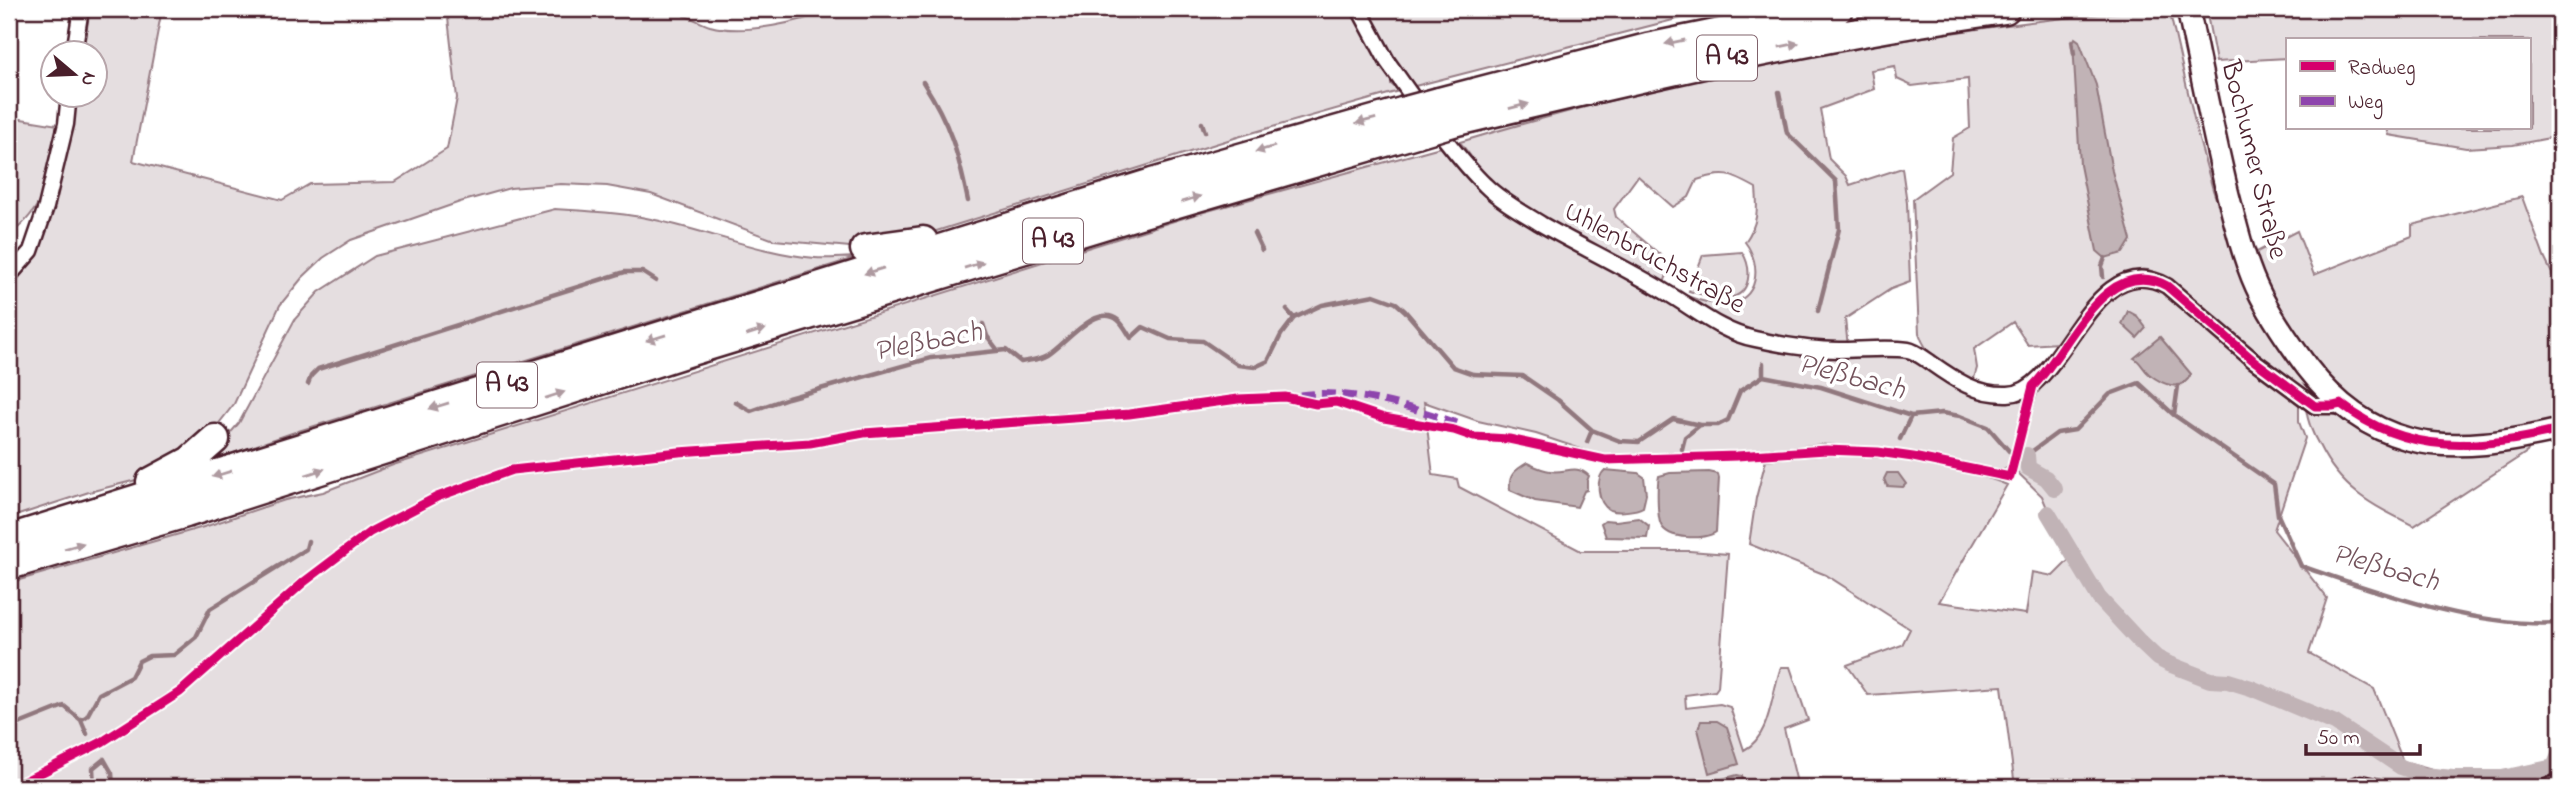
<svg xmlns="http://www.w3.org/2000/svg" width="2569" height="796" font-family="'Indie Flower',sans-serif">
  <style>
    .green { fill: #e5dee0; stroke: #987e86; stroke-width: 2 }
    .water { fill: #c1b3b6; stroke: #91787e; stroke-width: 2 }
    .lines { fill: none; stroke-linecap: round; stroke-linejoin: round }
    .stream { stroke: #91787e; stroke-width: 4.5 }
    .canal { stroke: #c1b3b6; stroke-width: 16 }
    .street-casing { stroke: #4a1f2b; stroke-width: 19 }
    .secondary-casing { stroke: #4a1f2b; stroke-width: 26 }
    .highway-casing { stroke: #4a1f2b; stroke-width: 33 }
    .street { stroke: #fff; stroke-width: 14 }
    .secondary { stroke: #fff; stroke-width: 21 }
    .highway { stroke: #fff; stroke-width: 28 }
    .highway-bridge-casing { stroke: #4a1f2b; stroke-width: 33; stroke-linecap: butt }
    .highway-bridge { stroke: #fff; stroke-width: 28 }
    .quiet { stroke: #8e44ad; stroke-width: 7; stroke-dasharray: 14 7; stroke-linecap: butt }
    .cycleway-casing { stroke: #fff; stroke-width: 13 }
    .cycleway { stroke: #d6006c; stroke-width: 9 }
    .oneway { fill: #ae9aa0 }
    .labels { text-anchor: middle; dominant-baseline: central; stroke-width: 7; stroke-linejoin: round; paint-order: stroke }
    .shield { fill: #fff; stroke: #80626b; stroke-width: 2 }
    .shield-label { font-size: 26px; font-weight: bold; fill: #4a1f2b }
    .street-label { font-size: 28px; fill: #4a1f2b; stroke: #fff }
    .water-label { font-size: 30px; font-style: italic; fill: #74535c; stroke: #fff }
  </style>
  <rect width="100%" height="100%" fill="#fff"/>
  <filter id="ink" filterUnits="userSpaceOnUse"><feTurbulence type="fractalNoise" baseFrequency=".0143" numOctaves="2"/><feDisplacementMap in="SourceGraphic" scale="14" xChannelSelector="R" yChannelSelector="G"/><feConvolveMatrix kernelMatrix="1 2 1 2 8 2 1 2 1" color-interpolation-filters="sRGB"/></filter>
  <g filter="url(#ink)">
    <path class="green" d="M90,9H162L133,161L282,200L310,184L395,182L447,149L457,98L447,9H681L684,16C693,18 701,23 710,26C745,36 802,21 835,9H1355L1391,76V84L1399,91L1241,136L914,238L850,247L774,240L651,194L607,186L561,184L510,188L460,202L351,240L323,258L302,278L280,305L234,404L209,436L152,476L89,492L9,518V280L34,252L72,117L77,95L94,94V52H83Z
      M1366,9H1716L1411,87Z
      M2150,9H2169L2198,136L2213,190L2241,269L2316,391L2308,395L2163,278C2159,275 2153,271 2148,270C2119,264 2073,322 2058,343L2028,345L2013,322L1974,349L1977,368L1972,385C1949,371 1927,359 1919,333L1913,199L1950,172L1953,138L1970,128L1968,79L1912,86L1897,79L1895,66L1871,70L1874,89L1820,109L1829,159L1846,176L1850,185L1902,168L1907,203L1910,282L1891,289L1845,319L1848,347L1751,335L1686,300L1687,296C1699,300 1712,305 1725,304C1760,302 1762,264 1745,242C1758,224 1758,210 1756,188C1731,174 1725,171 1697,180L1689,197L1673,207L1638,176L1614,209L1616,217L1671,264L1664,283L1652,280L1497,191L1460,142C1682,75 1919,30 2150,9Z
      M2206,9H2560V136L2513,145L2466,148L2389,135L2387,128H2529V40H2287V58L2216,62Z
      M9,117L58,125C51,170 49,207 9,235Z
      M1444,146L1451,159L1492,196L1722,332L1911,357L2011,399L2026,397L2027,404L2012,457L2006,468L1996,471L1915,452L1825,444L1717,454L1653,457H1605L1536,434L1478,421L1424,402L1433,475L1457,479L1459,487L1581,551H1689L1728,554L1718,687L1715,691L1685,695L1686,708L1720,704L1730,707L1744,750C1771,737 1771,693 1781,667H1790L1808,720L1784,729L1798,787H9V583L207,526L285,500L323,492L393,465L1193,215Z
      M2522,197L2544,257L2560,290V422C2512,431 2460,438 2412,429C2333,415 2282,321 2253,254L2297,231L2314,275L2412,236V225Z
      M555,209C585,211 617,212 646,218C703,229 758,253 815,258C829,259 844,257 858,257L292,433L196,466L221,444L239,423L295,319L319,292L375,256Z
      M1742,252C1752,268 1752,294 1729,298C1716,300 1701,294 1689,291L1703,255Z
      M2139,283L2167,293L2299,405V422L2305,438L2274,530L2327,598L2309,653L2374,689L2403,761L2491,785L2560,760V777L2540,787H2401L2365,778L2350,779L2337,787H2015L2002,686L1868,695L1847,665L1902,645L1910,629L1826,575L1749,544L1756,498L1766,460C1832,452 1895,455 1960,471C1976,475 1992,478 2007,485L1939,602L2026,614L2032,572L2053,576L2069,560L2042,496L2014,469L2037,394L2065,349L2115,293Z
      M2306,409L2345,417L2367,432L2530,446L2527,452L2414,526C2372,505 2341,490 2319,445C2312,433 2308,423 2306,409Z"/>
    <path class="water" d="M2075,38L2079,41L2096,85L2112,171L2131,240L2123,253L2105,258L2097,251L2080,165L2073,42Z
      M2128,311L2137,316L2146,328L2137,338L2122,324Z
      M2160,337L2191,374C2182,393 2163,385 2149,374C2143,369 2141,362 2134,358Z
      M1527,463C1534,466 1542,470 1550,471C1565,474 1576,463 1589,476L1587,481V490L1584,491L1577,507L1535,501L1510,490C1508,475 1515,470 1527,463Z
      M1605,470L1638,473L1644,477L1646,494L1643,507C1636,511 1617,513 1610,510C1597,504 1595,478 1605,470Z
      M1709,472L1718,474L1719,478L1716,532C1705,540 1668,540 1661,525C1657,517 1657,485 1659,476L1670,473Z
      M1887,473H1898L1906,484L1903,487L1887,486L1884,479Z
      M1639,518L1649,526L1647,538L1606,537L1601,523L1605,520L1616,521Z
      M1701,721H1717L1727,727L1739,764L1709,773L1698,729Z
      M1737,775L1742,776L1744,787H1713L1714,781Z"/>
    <g class="lines">
      <path class="stream" d="M2072,41L2074,54
        M923,82C950,124 958,152 968,201
        M1779,92L1787,133L1836,181L1839,229L1818,311
        M1202,123L1205,132
        M1254,233L1262,250
        M2103,277L2102,266L2105,258
        M1287,310L1294,318
        M983,324L987,336L997,349
        M1763,376V363
        M308,384L311,376L318,369L625,272H642L656,281
        M735,402L751,411L788,398L931,358L1006,350L1021,362C1030,360 1040,360 1048,355C1065,345 1096,302 1118,320C1123,324 1127,332 1131,338L1143,327L1170,339L1203,341L1238,365L1255,367L1268,361L1281,335L1294,318L1322,305L1374,295L1396,303L1405,311L1453,367L1473,374L1523,376L1558,400L1592,430L1620,441L1639,442L1673,419L1700,425H1718L1728,420L1740,391L1763,376L1821,387L1911,416L1942,413L1960,416L1988,427L2009,451L2027,455L2057,433L2075,430L2110,394L2139,383L2174,415L2274,484L2278,515L2301,566C2381,593 2474,628 2560,623
        M2174,415L2178,386
        M1900,439L1911,416
        M1587,442L1592,430
        M1682,449L1685,437L1700,425
        M81,720L87,734
        M9,728L64,706L81,720L87,716L99,694L131,677L139,661L149,656L174,655L196,637L210,609L306,549L308,541
        M94,787L93,768L104,759L112,773L113,787"/>
      <path class="canal" d="M2027,455L2028,468L2046,478L2055,489
        M2048,513L2099,598L2138,640L2157,658L2169,664L2210,680L2228,681L2251,688L2335,723L2401,767L2424,775L2453,778H2502L2554,767L2560,753"/>
      <g class="street-casing">
        <path id="street" d="M1359,9L1387,61L1421,109
          M74,52L81,9
          M1433,124C1450,145 1466,167 1485,185C1501,201 1522,212 1541,224C1583,248 1626,268 1667,293C1696,310 1721,332 1755,339C1782,345 1812,350 1839,350C1859,350 1889,347 1908,350C1915,351 1925,359 1931,363C1955,380 1977,395 2008,394C2065,393 2090,244 2167,286L2253,360L2315,406H2333L2341,404
          M9,276L31,251L46,207L66,124L69,94
          M2351,787L2361,783L2379,787
          M2547,787L2560,781"/>
      </g>
      <g class="secondary-casing">
        <path id="secondary" d="M2188,9C2201,71 2213,133 2228,195C2237,229 2245,265 2261,296C2274,321 2290,344 2307,367C2333,401 2366,428 2408,439C2457,452 2512,441 2560,430"/>
      </g>
      <g class="highway-casing">
        <path id="highway" d="M1439,102L1647,48L1838,9
          M1453,122C1636,78 1818,35 2005,9
          M865,249L923,241
          M151,482L190,461L215,439
          M9,539L1152,183L1402,112
          M9,565L186,513L691,351L1139,214L1416,133"/>
      </g>
      <use href="#street" class="street"/>
      <use href="#secondary" class="secondary"/>
      <use href="#highway" class="highway"/>
      <g class="highway-bridge-casing">
        <path id="highway-bridge" d="M1402,112L1439,102
          M1416,133L1453,122"/>
      </g>
      <use href="#highway-bridge" class="highway-bridge"/>
      <path class="quiet" d="M1300,395C1349,388 1411,407 1457,423"/>
      <g class="cycleway-casing">
        <path id="cycleway" d="M13,787L102,742L180,692L304,582L370,532L437,497L512,470L679,452L810,443L864,433L1129,414L1238,399L1285,397L1316,404L1336,402L1384,418L1454,430L1474,437L1509,439L1605,460L1737,456L1826,450L1878,452L1913,457L2010,477L2033,386C2068,352 2105,252 2167,286L2253,360L2315,406H2333L2341,404C2409,457 2480,449 2560,430"/>
      </g>
      <use href="#cycleway" class="cycleway"/>
    </g>
    <defs><path id="oneway-solid" d="M-6-.8H1V-3.2L6.5 0L1 3.2V.8H-6Z" transform="scale(1.75)"/></defs>
    <g class="oneway">
      <use href="#oneway-solid" transform="translate(1675 42) rotate(168)"/>
      <use href="#oneway-solid" transform="translate(1789 45) rotate(-11)"/>
      <use href="#oneway-solid" transform="translate(1519 106) rotate(-14)"/>
      <use href="#oneway-solid" transform="translate(1366 121) rotate(166)"/>
      <use href="#oneway-solid" transform="translate(1265 149) rotate(164)"/>
      <use href="#oneway-solid" transform="translate(1191 199) rotate(-17)"/>
      <use href="#oneway-solid" transform="translate(974 265) rotate(-17)"/>
      <use href="#oneway-solid" transform="translate(874 271) rotate(163)"/>
      <use href="#oneway-solid" transform="translate(756 332) rotate(-17)"/>
      <use href="#oneway-solid" transform="translate(656 338) rotate(163)"/>
      <use href="#oneway-solid" transform="translate(555 395) rotate(-18)"/>
      <use href="#oneway-solid" transform="translate(439 406) rotate(163)"/>
      <use href="#oneway-solid" transform="translate(315 472) rotate(-18)"/>
      <use href="#oneway-solid" transform="translate(222 474) rotate(163)"/>
      <use href="#oneway-solid" transform="translate(74 546) rotate(-16)"/>
    </g>
  </g>
  <g class="labels">
    <g class="shield">
      <rect x="1697" y="35.5" width="60" height="45" rx="5"/>
      <rect x="1023" y="218.5" width="60" height="45" rx="5"/>
      <rect x="477" y="362.5" width="60" height="45" rx="5"/>
    </g>
    <g class="shield-label">
      <text x="1727" y="58">A 43</text>
      <text x="1053" y="241">A 43</text>
      <text x="507" y="385">A 43</text>
    </g>
    <g class="street-label">
      <text transform="translate(2253 160) rotate(76)">Bochumer Straße</text>
      <text transform="translate(1654 259) rotate(29)">Uhlenbruchstraße</text>
    </g>
    <g class="water-label">
      <text transform="translate(928 343) rotate(-11)">Pleßbach</text>
      <text transform="translate(1851 378) rotate(15)">Pleßbach</text>
      <text transform="translate(2385 569) rotate(16)">Pleßbach</text>
    </g>
  </g>
  <rect width="2569" height="796" fill="none" stroke="#fff" stroke-width="35"/>
  <rect x="18" y="18" width="2534" height="761" fill="none" stroke="#4a1f2b" stroke-width="2.5" filter="url(#ink)"/>
  <rect x="2286" y="38" width="245" height="91" fill="#ffffff" stroke="#b7a5aa" stroke-width="2"/>
  <rect x="2300" y="61" width="35" height="10" fill="#d6006c" stroke="#b7a5aa" stroke-width="2"/>
  <text x="2348" y="74" font-size="21" fill="#4a1f2b">Radweg</text>
  <rect x="2300" y="96" width="35" height="10" fill="#8e44ad" stroke="#b7a5aa" stroke-width="2"/>
  <text x="2348" y="108" font-size="21" fill="#4a1f2b">Weg</text>
  <g transform="translate(74 74) rotate(109)"><circle r="33" fill="#ffffff" stroke="#b7a5aa" stroke-width="2"/>
  <path d="M0-5L12 26L0 18L-12 26Z" fill="#4a1f2b"/>
  <text y="-10" font-size="19" font-weight="bold" text-anchor="middle" fill="#4a1f2b">N</text>
  </g>
  <path d="M2306 744v10h114v-10" fill="none" stroke="#4a1f2b" stroke-width="3.5"/>
  <text x="2317" y="744" font-size="21" fill="#4a1f2b" stroke="#ffffff" stroke-width="5" paint-order="stroke">50 m</text>
</svg>
